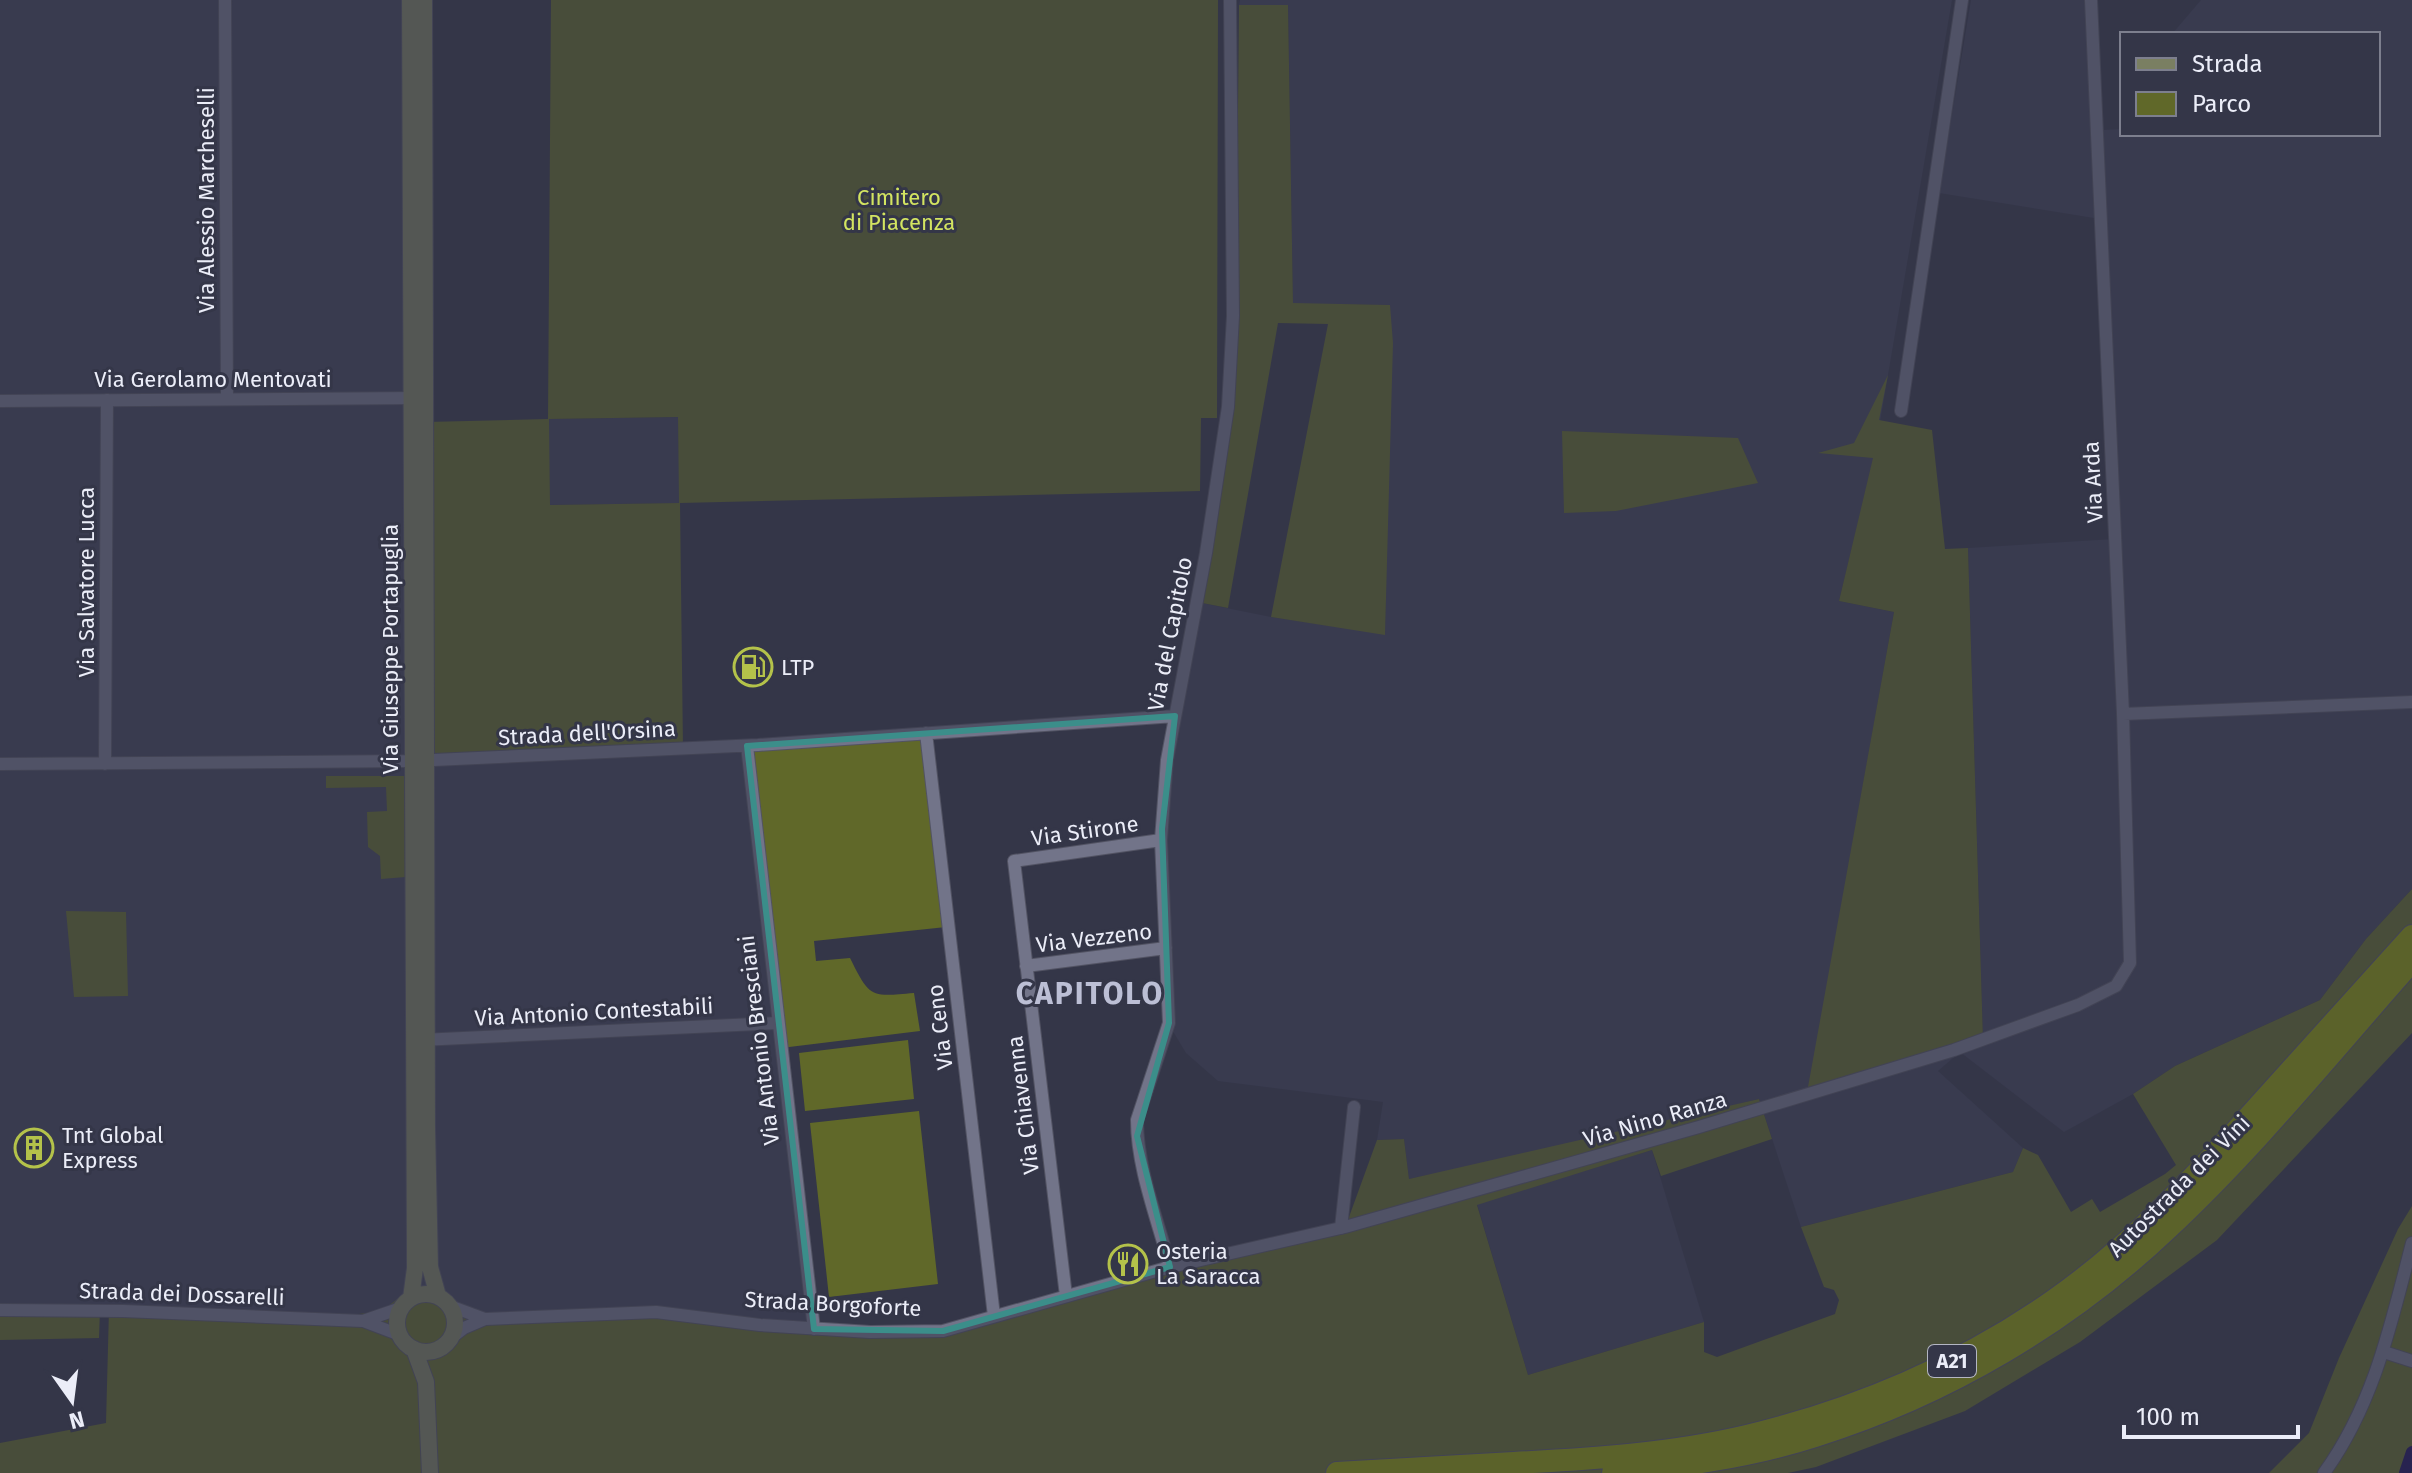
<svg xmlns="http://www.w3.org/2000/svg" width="2412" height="1473" font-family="'Fira Sans',sans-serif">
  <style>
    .built { fill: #3e4057 }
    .green { fill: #606829; fill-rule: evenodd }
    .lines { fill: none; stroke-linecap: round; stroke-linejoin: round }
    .canal { stroke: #190d59; stroke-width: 12 }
    .minor-casing { stroke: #525363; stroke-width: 14 }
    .secondary-casing { stroke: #525363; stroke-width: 18 }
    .motorway-casing { stroke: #525363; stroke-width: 24 }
    .minor { stroke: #727489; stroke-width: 12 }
    .secondary { stroke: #7a7f62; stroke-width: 16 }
    .motorway { stroke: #8b9806; stroke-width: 22 }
    .marked { fill: none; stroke: #3b8e8a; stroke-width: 6; stroke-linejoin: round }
    .labels { text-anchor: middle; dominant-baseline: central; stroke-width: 6; stroke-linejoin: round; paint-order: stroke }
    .shield { fill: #343648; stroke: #b4b6c3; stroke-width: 2 }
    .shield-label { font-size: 20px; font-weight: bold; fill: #ebedf8 }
    .park-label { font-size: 22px; fill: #d3e461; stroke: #343648 }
    .street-label { font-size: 22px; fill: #ebedf8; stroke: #343648 }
    .poi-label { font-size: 22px; fill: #ebedf8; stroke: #343648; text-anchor: start }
    .district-label { font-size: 30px; font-weight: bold; letter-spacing: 2px; fill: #bcbfd5; stroke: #343648 }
  </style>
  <rect width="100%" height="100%" fill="#343648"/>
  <path class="built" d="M0,0H401L419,400L418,760L747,745L813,1326L761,1318L655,1311L519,1319L382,1311L343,1316L0,1309Z
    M1240,0H1952L1874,457L1839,601L1894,612L1809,1087L1983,1039L1968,548L2114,539L2100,219L1939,193L1971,0H2086L2102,130L2122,129V134H2378V34H2172L2201,0H2412V889L2366,939L2320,1000L2175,1066L2133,1094L2064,1132L1960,1052L1938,1071L2023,1148L2013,1172L1801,1227L1759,1099L1551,1150L1409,1179L1404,1139L1377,1140L1383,1102L1218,1081L1186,1053L1168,1023L1163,838L1168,762L1197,602L1271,617L1385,634L1390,305L1293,304L1288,5H1239Z
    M678,417L680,503L550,505L548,419Z
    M1652,1150L1704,1322L1528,1375L1477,1204Z"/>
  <path class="green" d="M551,0H1218L1217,418H1201L1200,491L680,503L683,749L428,760L426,422L548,419ZM678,417L679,503L550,505L549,419Z
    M1239,5H1288L1293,303L1390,305L1393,343L1385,635L1271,617L1328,324L1278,323L1228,608L1197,602L1236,322Z
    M1888,375L1879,420L1932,430L1945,549L1968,548L1983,1039L1960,1051L1808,1087L1894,612L1839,601L1873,458L1818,453L1854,443Z
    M1562,431L1738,438L1758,483L1616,511L1564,513Z
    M926,733L946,927L814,941L816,961L850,958C870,998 870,997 914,993L920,1031L781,1048L747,746Z
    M326,776H405L406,877L381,879L380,856L368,847L367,812L387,811L386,787L326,788Z
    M2412,889V1033L2217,1240L2080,1342L1965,1411L1816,1467L1788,1473H0V1443L106,1423L109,1309L343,1316L382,1311L401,1296L425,1289L450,1298L465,1310L519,1319L655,1311L813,1326L943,1331L1345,1228L1377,1140L1404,1139L1409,1179L1759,1099L1772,1139L1661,1176L1652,1150L1477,1205L1528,1375L1704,1322V1352L1717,1357L1835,1314L1839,1300L1834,1290L1824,1287L1801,1227L2013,1172L2023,1148L2038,1155L2071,1212L2092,1199L2100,1212L2165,1174L2176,1165L2133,1094L2175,1066L2320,1000L2366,939Z
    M66,911L126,912L128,996L74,997Z
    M908,1040L914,1099L805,1111L799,1053Z
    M919,1111L938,1284L829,1297L810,1123Z
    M2412,1206V1473H2269L2309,1433L2339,1358L2398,1229Z
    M0,1308L100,1309L99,1338L0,1340Z"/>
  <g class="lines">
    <path class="canal" d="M2405,1473L2412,1452"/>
    <g class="minor-casing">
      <path id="minor" d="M225,0L227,399
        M0,401L417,398
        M1901,411L1962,0
        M2123,714L2412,702
        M926,733L994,1316
        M747,746L814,1329
        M0,764L412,761L758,745L1175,716
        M105,764L107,400
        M1026,966L1166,948
        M421,1040L777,1023
        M1341,1228L1354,1107
        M1170,1267C1158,1220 1137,1169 1137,1120L1169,1023L1161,840L1167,760L1206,553L1228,407L1233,316L1230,0
        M1066,1296L1014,861L1161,840
        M450,1306L485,1319L656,1312L760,1325L870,1332L943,1331L1170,1267L1345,1227L1699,1127L1954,1050L2078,1005L2116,986L2130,963L2123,714L2091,0
        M0,1310L123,1311L363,1321L401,1308
        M363,1321L400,1335
        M451,1338L464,1328L485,1319
        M2384,1352L2412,1361
        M2324,1473C2374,1404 2391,1324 2412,1243"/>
    </g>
    <g class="secondary-casing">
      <path id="secondary" d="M410,0L415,1268L411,1298
        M424,0L427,1126L430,1267L438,1296
        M397 1323a29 29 0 1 1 58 0a29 29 0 1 1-58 0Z
        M414,1349L426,1382L430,1473"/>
    </g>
    <g class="motorway-casing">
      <path id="motorway" d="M1337,1473C1396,1470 1455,1466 1514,1463C1592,1459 1671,1454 1747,1436C1855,1410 1962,1365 2053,1301C2129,1248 2193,1179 2255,1110C2308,1052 2360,994 2412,936
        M1613,1473C1681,1466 1750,1457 1815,1436C1946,1395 2068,1323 2167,1229C2255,1147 2332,1051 2412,961"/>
    </g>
    <use href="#minor" class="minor"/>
    <use href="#secondary" class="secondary"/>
    <use href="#motorway" class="motorway"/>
  </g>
  <path d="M0 0H2412V1473H0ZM1175,716L1162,829L1169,1023L1137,1136L1170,1267L943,1331L814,1329L747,746Z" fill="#343648" fill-opacity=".55" fill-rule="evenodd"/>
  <path class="marked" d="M1175,716L1162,829L1169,1023L1137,1136L1170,1267L943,1331L814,1329L747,746Z"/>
  <defs>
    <g id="fuel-ring" transform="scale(2)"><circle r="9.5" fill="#343648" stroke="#b4c24a" stroke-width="1.5"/><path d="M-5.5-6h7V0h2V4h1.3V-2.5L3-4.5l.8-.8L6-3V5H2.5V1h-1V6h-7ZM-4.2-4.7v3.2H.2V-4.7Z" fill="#b4c24a"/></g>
    <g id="building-ring" transform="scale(2)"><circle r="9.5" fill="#343648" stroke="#b4c24a" stroke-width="1.5"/><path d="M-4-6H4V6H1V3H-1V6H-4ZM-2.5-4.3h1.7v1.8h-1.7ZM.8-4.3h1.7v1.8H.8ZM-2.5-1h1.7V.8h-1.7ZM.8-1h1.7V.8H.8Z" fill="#b4c24a"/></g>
    <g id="restaurant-ring" transform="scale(2)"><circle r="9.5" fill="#343648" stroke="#b4c24a" stroke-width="1.5"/><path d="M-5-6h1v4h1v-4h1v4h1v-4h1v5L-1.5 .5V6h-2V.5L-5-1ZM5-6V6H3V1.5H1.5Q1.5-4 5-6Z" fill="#b4c24a"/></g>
  </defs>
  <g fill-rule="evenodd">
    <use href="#fuel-ring" x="753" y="667"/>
    <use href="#building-ring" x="34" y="1148"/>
    <use href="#restaurant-ring" x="1128" y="1264"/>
  </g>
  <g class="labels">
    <rect class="shield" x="1928" y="1345" width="48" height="32" rx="6"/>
    <g class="shield-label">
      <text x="1952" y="1361">A21</text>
    </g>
    <g class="park-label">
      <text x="899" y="197">Cimitero<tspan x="899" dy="25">di Piacenza</tspan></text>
    </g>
    <g class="street-label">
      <text transform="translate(206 200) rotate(-90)">Via Alessio Marcheselli</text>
      <text x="213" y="379">Via Gerolamo Mentovati</text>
      <text transform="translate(2093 482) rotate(-93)">Via Arda</text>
      <text transform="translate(86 582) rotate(-90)">Via Salvatore Lucca</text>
      <text transform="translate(1170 634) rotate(-79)">Via del Capitolo</text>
      <text transform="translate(390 649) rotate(-90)">Via Giuseppe Portapuglia</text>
      <text transform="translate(587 733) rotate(-3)">Strada dell'Orsina</text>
      <text transform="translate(1085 831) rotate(-8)">Via Stirone</text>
      <text transform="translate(1094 938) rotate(-7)">Via Vezzeno</text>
      <text transform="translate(594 1012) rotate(-3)">Via Antonio Contestabili</text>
      <text transform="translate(940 1027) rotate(-97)">Via Ceno</text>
      <text transform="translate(759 1040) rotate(-97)">Via Antonio Bresciani</text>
      <text transform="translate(1023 1105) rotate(-97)">Via Chiavenna</text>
      <text transform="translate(1655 1119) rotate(-16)">Via Nino Ranza</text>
      <text transform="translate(2179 1186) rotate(-45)">Autostrada dei Vini</text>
      <text transform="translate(182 1294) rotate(2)">Strada dei Dossarelli</text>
      <text transform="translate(833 1304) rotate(3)">Strada Borgoforte</text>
    </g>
    <g class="poi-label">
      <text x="781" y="667">LTP</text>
      <text x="62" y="1135">Tnt Global<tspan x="62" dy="25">Express</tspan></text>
      <text x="1156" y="1251">Osteria<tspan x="1156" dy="25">La Saracca</tspan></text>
    </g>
    <g class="district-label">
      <text x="1090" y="994">CAPITOLO</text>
    </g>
  </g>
  <rect x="2120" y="32" width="260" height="104" fill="#343648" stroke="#7d7f8e" stroke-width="2"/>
  <rect x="2136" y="58" width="40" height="12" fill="#7a7f62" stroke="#7d7f8e" stroke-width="2"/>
  <text x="2192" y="72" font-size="24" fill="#ebedf8">Strada</text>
  <rect x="2136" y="92" width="40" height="24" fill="#606829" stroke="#7d7f8e" stroke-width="2"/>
  <text x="2192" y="112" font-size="24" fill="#ebedf8">Parco</text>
  <g transform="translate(72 1401) rotate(166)" stroke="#343648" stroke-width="6" paint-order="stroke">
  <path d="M0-6L14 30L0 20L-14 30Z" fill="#ebedf8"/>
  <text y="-12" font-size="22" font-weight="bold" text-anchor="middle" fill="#ebedf8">N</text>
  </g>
  <path d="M2124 1425v12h174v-12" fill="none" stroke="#ebedf8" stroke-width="4"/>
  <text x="2136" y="1425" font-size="24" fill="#ebedf8" stroke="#343648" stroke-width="6" paint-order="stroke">100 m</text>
</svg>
